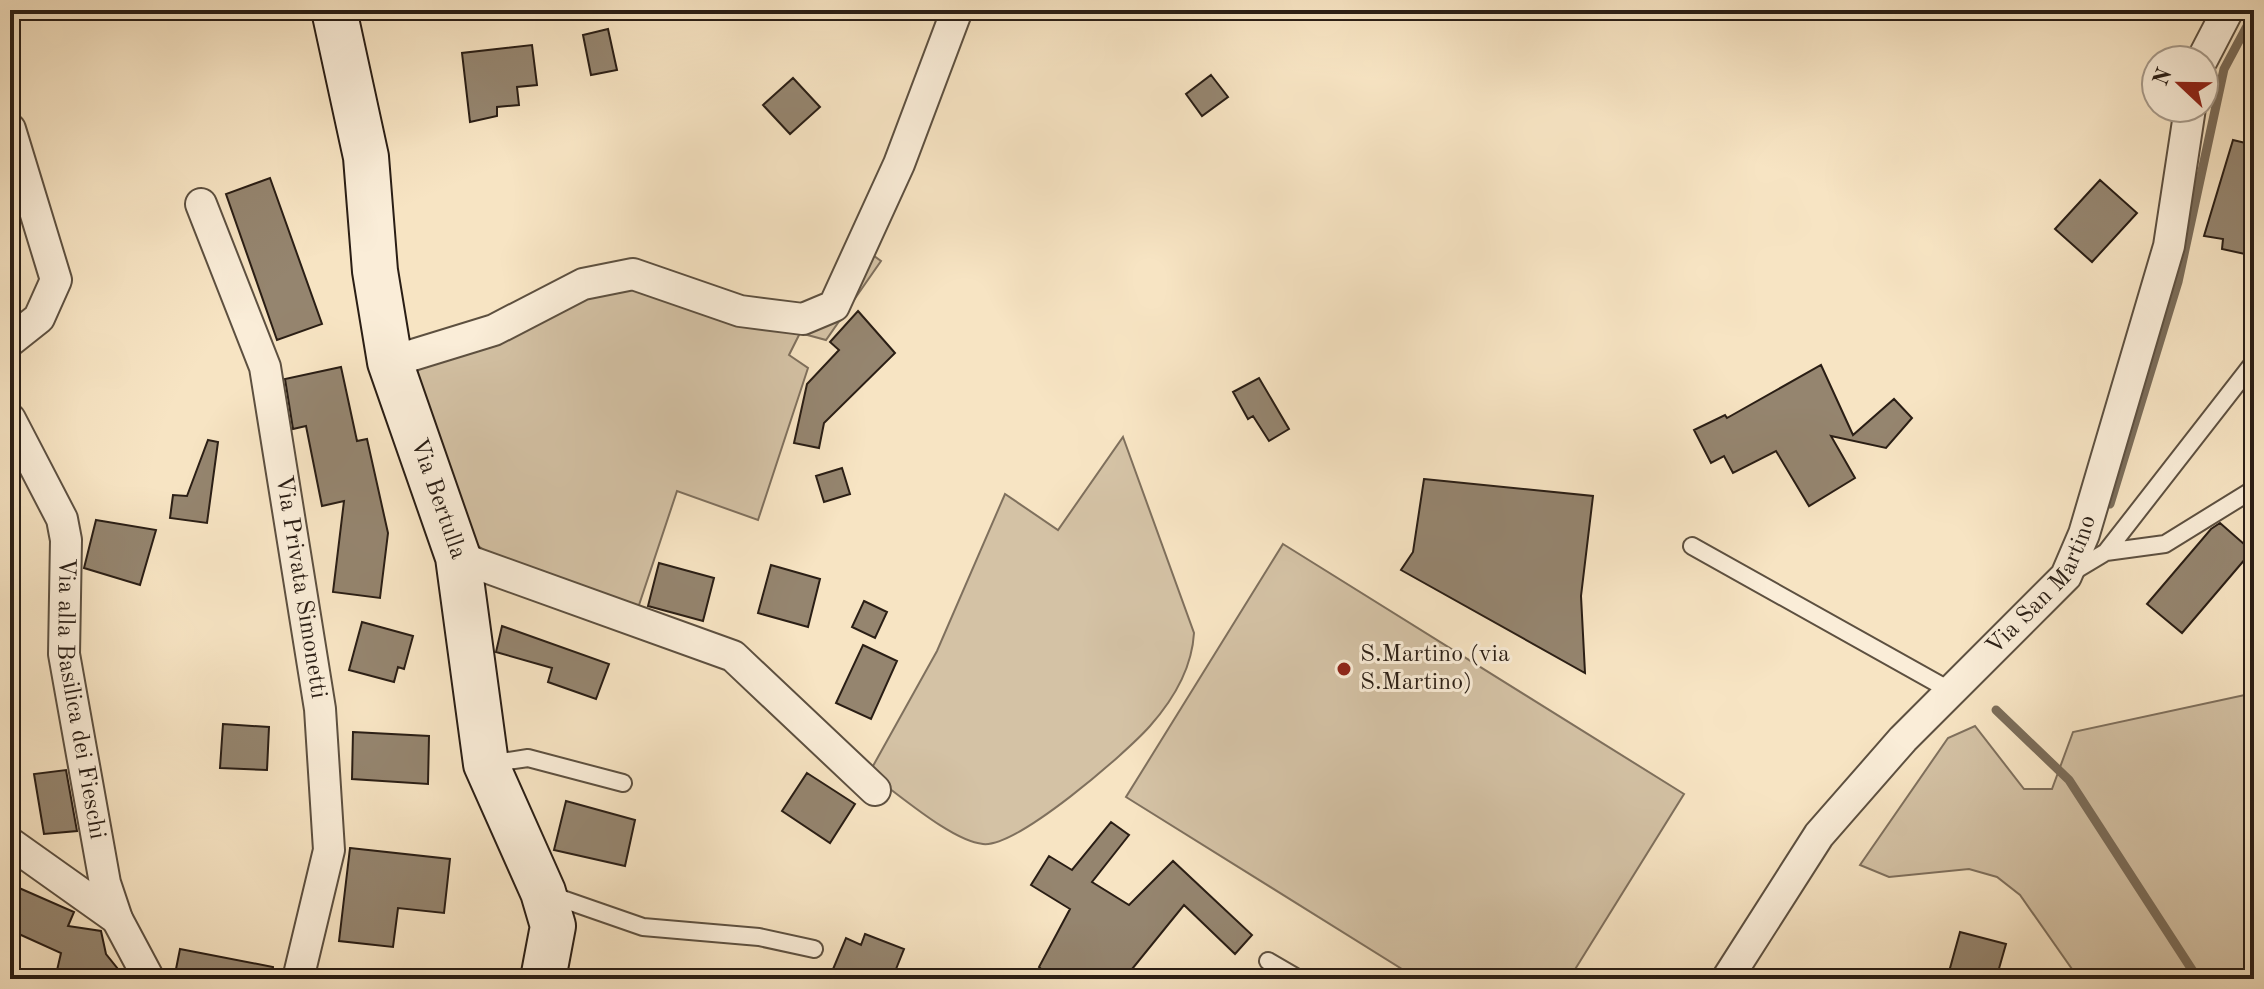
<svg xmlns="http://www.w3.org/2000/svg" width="2264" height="989" font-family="'Old Standard TT',serif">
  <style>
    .green { fill: #d4c2a5; stroke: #7f705d; stroke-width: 2 }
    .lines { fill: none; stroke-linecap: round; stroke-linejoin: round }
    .stream { stroke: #7b6d5a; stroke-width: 9 }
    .building { fill: #95856f; stroke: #2a1e15; stroke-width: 2 }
    .lane-casing { stroke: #5d5040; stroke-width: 20 }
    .street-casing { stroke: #5d5040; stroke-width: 34 }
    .secondary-casing { stroke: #2a1e15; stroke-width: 48 }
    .lane { stroke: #faedd8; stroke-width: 16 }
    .street { stroke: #faedd8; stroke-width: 30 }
    .secondary { stroke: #faedd8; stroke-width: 44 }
    .poi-dot { fill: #8f2418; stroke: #faedd8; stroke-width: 3 }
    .labels { text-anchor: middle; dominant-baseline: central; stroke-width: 6; stroke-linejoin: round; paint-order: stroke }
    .street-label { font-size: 24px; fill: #2a1e15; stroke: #faedd8 }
    .poi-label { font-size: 24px; fill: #2a1e15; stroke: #faedd8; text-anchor: start }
  </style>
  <rect width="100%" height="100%" fill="#f7e4c3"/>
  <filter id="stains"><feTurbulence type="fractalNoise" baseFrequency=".0025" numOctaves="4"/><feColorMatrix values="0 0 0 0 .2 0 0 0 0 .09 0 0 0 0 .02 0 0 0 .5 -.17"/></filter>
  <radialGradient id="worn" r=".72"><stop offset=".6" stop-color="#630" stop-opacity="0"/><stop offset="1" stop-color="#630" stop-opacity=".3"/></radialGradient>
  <path class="green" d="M870,253L881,261L826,340L800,333L789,355L808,368L758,520L677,491L637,611L485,551L473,542L417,372L422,363L623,281L810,322Z
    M1123,437L1194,633C1192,668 1173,700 1150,726C1126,753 1017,848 983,844C952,841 901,796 874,777L870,773L873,766L937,651L1005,494L1058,530Z
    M1283,544L1684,794L1569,979H1418L1126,797Z
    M2254,693V979H2079L2020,895L1997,877L1969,869L1889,877L1860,865L1948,738L1975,726L2024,789H2052L2073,732Z"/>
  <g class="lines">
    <path class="stream" d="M2110,504L2178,282L2224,69L2254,13
      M1996,710L2069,780L2198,979"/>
  </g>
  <path class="building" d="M608,29L617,70L591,75L583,35Z
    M532,45L537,85L517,87L519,105L497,107V116L470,122L462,53Z
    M1211,75L1228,97L1202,116L1186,94Z
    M793,78L820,107L790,134L763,105Z
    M2233,140L2254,145V256L2222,249L2223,239L2204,236Z
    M270,178L322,324L277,340L226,194Z
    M2100,180L2137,213L2092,262L2055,229Z
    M858,311L895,353L824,423L819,448L794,443L807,384L839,350L830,342Z
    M1821,365L1853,435L1894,399L1912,418L1886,448L1831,436L1855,478L1809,506L1776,451L1733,473L1724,456L1711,463L1694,430L1725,415L1727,418Z
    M341,367L357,441L367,439L388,533L380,598L333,592L344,501L322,506L306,426L293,429L285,379Z
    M1259,378L1289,429L1269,441L1253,416L1248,419L1233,392Z
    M208,440L218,442L207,523L170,518L173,495L187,496Z
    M842,468L850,494L824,502L816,476Z
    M1424,479L1593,496L1581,596L1585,673L1401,570L1413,552Z
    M96,520L156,530L140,585L84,568Z
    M2220,523L2252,551L2182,633L2147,604L2211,529Z
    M659,563L714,578L703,621L648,606Z
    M771,565L820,579L808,627L758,613Z
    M864,601L887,612L875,638L852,627Z
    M362,622L413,636L404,669L398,667L394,682L349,670Z
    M502,626L609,664L596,699L548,682L552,668L496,652Z
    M863,645L897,661L871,719L836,703Z
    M223,724L269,727L267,770L220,768Z
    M353,732L429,736L428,784L352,779Z
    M66,770L77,831L44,834L34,774Z
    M807,773L855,804L830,843L782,811Z
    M566,801L635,820L625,866L554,850Z
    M1111,822L1129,835L1092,882L1129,905L1173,861L1252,935L1235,954L1184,905L1124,979H1051L1039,967L1070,909L1031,885L1049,856L1072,870Z
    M350,848L450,859L444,913L398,908L393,947L339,941Z
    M10,884L74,912L68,926L101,931L106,954L126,979H55L61,953L10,930Z
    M1960,932L2006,944L1996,979H1947Z
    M865,934L904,949L892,979H844L831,974L846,938L861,945Z
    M180,949L273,967L272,979H174Z"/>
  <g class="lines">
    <g class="lane-casing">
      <path id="lane" d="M1692,546L1951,691
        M2106,552L2165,544L2254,489
        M2071,573L2106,552L2254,362
        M488,764L528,758L623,783
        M548,894L643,927L759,937L814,949
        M1268,961L1299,979"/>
    </g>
    <g class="street-casing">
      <g id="street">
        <path d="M2202,60L2228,10"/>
        <path d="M10,129L56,280L39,318L10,341"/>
        <path id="s1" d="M201,204L265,367L320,709L329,850L298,979"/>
        <path d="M390,362L494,330L583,284L633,274L740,311L803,319L834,306L899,164L957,10"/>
        <path id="s2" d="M10,419L62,519L66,540L64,654L105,883L117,919L149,979"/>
        <path d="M458,557L733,656L875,790"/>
        <path d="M10,843L117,919"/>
        <path id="s3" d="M1727,979L1819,835L1903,739L2066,576L2084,534L2169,246L2190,108"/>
      </g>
    </g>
    <g class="secondary-casing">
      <g id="secondary">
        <path id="s4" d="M334,10L366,157L375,271L390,362L458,557L486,764L543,892L553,926L543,979"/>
      </g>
    </g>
    <use href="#lane" class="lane"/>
    <use href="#street" class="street"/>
    <use href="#secondary" class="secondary"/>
  </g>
  <circle class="poi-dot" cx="1344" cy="669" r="8"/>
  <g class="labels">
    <g class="street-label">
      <text stroke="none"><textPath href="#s4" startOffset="502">Via Bertulla</textPath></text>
      <text stroke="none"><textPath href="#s3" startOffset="508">Via San Martino</textPath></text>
      <text stroke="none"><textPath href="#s1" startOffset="398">Via Privata Simonetti</textPath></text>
      <text stroke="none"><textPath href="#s2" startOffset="294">Via alla Basilica dei Fieschi</textPath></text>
    </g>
    <g class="poi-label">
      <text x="1360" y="655">S.Martino (via<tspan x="1360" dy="28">S.Martino)</tspan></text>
    </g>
  </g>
  <rect width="2264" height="989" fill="none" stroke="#f7e4c3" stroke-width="40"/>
  <rect x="12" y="12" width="2240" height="965" fill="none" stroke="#2a1e15" stroke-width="4"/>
  <rect x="20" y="20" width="2224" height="949" fill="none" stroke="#2a1e15" stroke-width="2"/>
  <g transform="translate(2180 84) rotate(292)"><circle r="38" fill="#faedd8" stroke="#a79a8a" stroke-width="2"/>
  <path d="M0-6L14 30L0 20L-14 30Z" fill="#8f2418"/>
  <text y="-12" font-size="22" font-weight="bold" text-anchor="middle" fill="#2a1e15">N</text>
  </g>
  <rect width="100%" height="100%" filter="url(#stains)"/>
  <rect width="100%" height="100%" fill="url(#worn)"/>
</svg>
